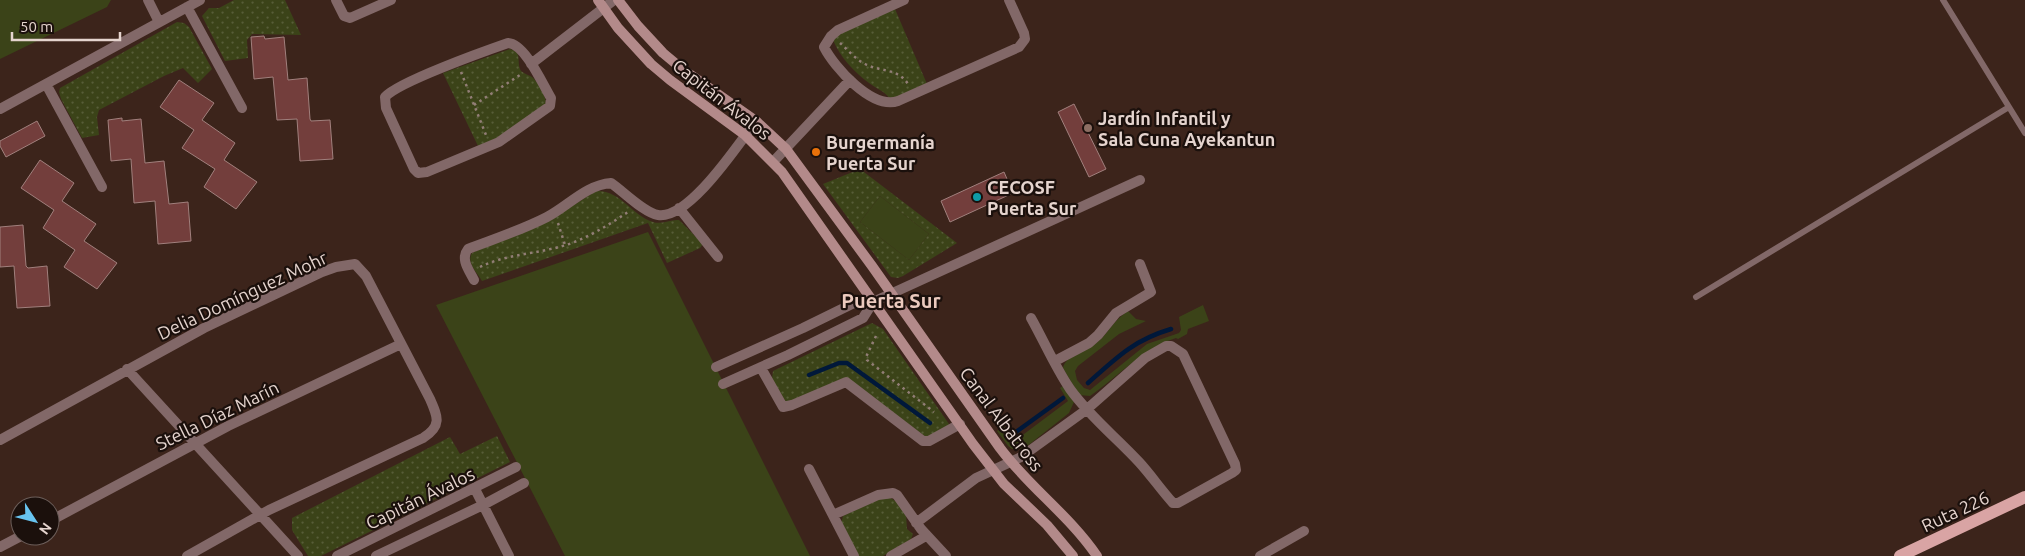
<svg xmlns="http://www.w3.org/2000/svg" width="2025" height="556" font-family="Ubuntu,sans-serif">
  <style>
    .green { fill: #3b4318 }
    .park { fill: url(#park-dots); fill-rule: evenodd }
    .lines { fill: none; stroke-linecap: round; stroke-linejoin: round }
    .stream { stroke: #00183a; stroke-width: 4.5 }
    .building { fill: #733e3c; stroke: #a1807d }
    .path { stroke: #927e76; stroke-width: 2.5; stroke-dasharray: 2.5 4; stroke-linecap: butt }
    .lane { stroke: #826868; stroke-width: 6 }
    .street { stroke: #826868; stroke-width: 10 }
    .secondary { stroke: #b38a8a; stroke-width: 10 }
    .primary { stroke: #d9a4a4; stroke-width: 12 }
    .education-dot { fill: #8d6e63; stroke: #1b100c; stroke-width: 2 }
    .food-dot { fill: #e8710a; stroke: #1b100c; stroke-width: 2 }
    .culture-dot { fill: #0f9aa8; stroke: #1b100c; stroke-width: 2 }
    .labels { text-anchor: middle; dominant-baseline: central; stroke-width: 4.5; stroke-linejoin: round; paint-order: stroke }
    .street-label { font-size: 18px; fill: #e5d4ce; stroke: #1b100c }
    .poi-label { font-size: 18px; font-weight: bold; fill: #e5d4ce; stroke: #1b100c; text-anchor: start }
    .quarter-label { font-size: 20px; font-weight: bold; fill: #ebcabe; stroke: #1b100c }
  </style>
  <defs>
    <pattern id="park-dots" width="8" height="8" patternUnits="userSpaceOnUse" patternTransform="scale(1.25)"><rect width="8" height="8" fill="#3b4318"/><path d="M2 2h.1M6 6h.1" fill="none" stroke="#575d38" stroke-width="1.8" stroke-linecap="round"/></pattern>
  </defs>
  <rect width="100%" height="100%" fill="#3c241b"/>
  <path class="green" d="M0,0H111L107,7L0,59Z
    M880,196L929,234L909,260L860,222Z
    M648,232L810,556H565L436,305Z
    M1203,305L1209,321L1188,329L1187,334L1178,339L1176,338C1142,349 1119,376 1090,396L1079,395L1063,368C1066,355 1084,352 1094,345C1108,335 1112,321 1128,311L1136,319L1146,321L1119,334L1078,366L1075,371L1077,380L1084,388L1090,390L1147,344L1179,333L1181,330L1179,317Z
    M1063,386L1074,402L1069,413L1026,447L1021,449H1012L1008,446L997,431L1004,426C1008,433 1011,440 1020,437L1068,401L1060,388Z"/>
  <path class="park" d="M234,0H285L301,35L252,34L247,40L248,58L225,61L202,16L209,8H219Z
    M895,9L927,84L891,100C885,91 877,89 869,83C854,72 840,57 833,40L843,32Z
    M177,22L184,23L189,27L212,69L198,83L183,68L164,76L99,110L97,117L99,135L82,138L61,99L59,92L60,88Z
    M510,49C523,52 516,62 521,71C525,74 529,75 532,77C539,83 546,96 546,104L500,137L478,146L443,73Z
    M860,169L957,243L903,276L898,278L891,277L823,184ZM880,196L929,234L909,260L860,222Z
    M596,191C621,190 631,215 653,222C662,225 670,219 679,220L703,244L700,248L667,263L648,223L482,281C477,272 466,263 472,253L566,210Z
    M872,323L883,329L949,424L948,427L927,438L854,383L786,402L772,379L773,371Z
    M497,436L510,462L321,556H308L292,530V518L450,437L460,454Z
    M889,497L897,502L906,515L907,529L913,534L911,539L883,556H858L841,524L843,516L880,498Z"/>
  <g class="lines">
    <path class="stream" d="M809,375L839,363H847L930,423
      M1088,383C1117,357 1134,340 1171,329
      M1016,432L1063,398"/>
  </g>
  <path class="building" d="M264,36L265,39L284,37L288,80L307,78L310,119L311,121L330,120L333,159L300,161L297,119L277,120L273,77L254,79L251,37Z
    M179,80L214,103L202,120L235,143L224,160L257,182L236,209L204,187L215,169L182,148L194,130L160,107Z
    M1074,104L1106,169L1089,177L1058,112Z
    M122,118V121L141,119L145,163L164,161L169,204L188,202L191,241L158,244L155,201L134,203L131,159L111,161L108,120Z
    M37,121L45,136L6,157L0,146V141Z
    M40,160L74,183L62,201L96,224L84,241L117,263L97,289L64,267L75,250L43,228L54,210L21,188Z
    M1004,172L1013,193L950,222L941,201Z
    M23,225L26,266L28,268L47,266L50,306L17,308L14,266L0,267V227Z"/>
  <g class="lines">
    <path class="path" d="M840,43C848,50 855,59 865,64C880,72 898,68 908,84
      M461,72L486,135
      M474,105L523,73
      M558,223L565,245
      M480,267C504,255 533,254 559,247C583,241 607,226 628,212
      M876,336L866,357L867,360L934,412"/>
    <path class="lane" d="M1943,0L2025,133
      M1696,297L2009,107"/>
    <path class="street" d="M148,0L159,22
      M336,0L344,16L350,18L391,0
      M904,0L838,30L831,36L824,47C834,67 872,110 898,101L1019,47L1025,39L1024,33L1009,0
      M187,7L242,108
      M508,43C525,44 542,83 551,98L550,106L499,142L427,172L418,173L414,169L386,108L385,97C398,82 485,51 508,43Z
      M531,64L614,0
      M46,84L102,187
      M0,109L200,0
      M773,162L850,80
      M679,208L718,257
      M474,280C469,270 460,259 468,249C494,239 522,230 547,217C568,206 586,185 611,183C623,191 644,213 658,215C689,220 739,143 756,121
      M1055,361L1089,343L1098,335L1116,313L1151,292L1140,264
      M716,367L803,328L856,302H873L1140,180
      M761,368L783,407L792,405L846,382L923,441H929L960,424
      M127,369L298,556
      M723,384L788,355L863,318L873,302
      M0,440L204,328L322,272L336,267L355,264L366,276L430,399C438,417 442,426 423,438L269,510L187,556
      M809,469L854,556
      M475,489L509,556
      M833,515L878,495L893,493L897,495L921,529L946,556
      M50,521L228,426L401,344
      M916,523L976,478L1021,457L1086,410L1145,358L1166,346H1171L1183,354L1235,464L1236,470L1232,473L1178,503H1173C1161,490 1151,475 1139,462C1116,437 1090,417 1070,389C1055,367 1044,341 1031,318
      M0,547L21,536
      M337,556L516,467
      M376,556L483,505L524,483
      M891,556L926,536
      M1260,556L1304,531"/>
    <path class="secondary" d="M598,0L618,28L651,64L670,80L745,135L782,172L973,444L1004,484L1047,525L1073,556
      M618,0L638,26L663,53L681,68L756,121L786,149L872,266L1000,448C1029,487 1069,515 1097,556"/>
    <path class="primary" d="M1900,556L2025,497"/>
  </g>
  <circle class="education-dot" cx="1088" cy="128" r="5"/>
  <circle class="food-dot" cx="816" cy="152" r="5"/>
  <circle class="culture-dot" cx="977" cy="197" r="5"/>
  <g class="labels">
    <g class="street-label">
      <text transform="translate(722 99) rotate(38)">Capitán Ávalos</text>
      <text transform="translate(242 295) rotate(-25)">Delia Domínguez Mohr</text>
      <text transform="translate(217 415) rotate(-26)">Stella Díaz Marín</text>
      <text transform="translate(1002 419) rotate(53)">Canal Albatross</text>
      <text transform="translate(420 498) rotate(-26)">Capitán Ávalos</text>
      <text transform="translate(1955 511) rotate(-25)">Ruta 226</text>
    </g>
    <g class="poi-label">
      <text x="1098" y="118">Jardín Infantil y<tspan x="1098" dy="21">Sala Cuna Ayekantun</tspan></text>
      <text x="826" y="142">Burgermanía<tspan x="826" dy="21">Puerta Sur</tspan></text>
      <text x="987" y="187">CECOSF<tspan x="987" dy="21">Puerta Sur</tspan></text>
    </g>
    <g class="quarter-label">
      <text x="891" y="300">Puerta Sur</text>
    </g>
  </g>
  <g transform="translate(35 521) rotate(126)"><circle r="24" fill="#1b100c" stroke="#6c5e5a"/>
  <path d="M0-4L9 19L0 12L-9 19Z" fill="#68c4f0"/>
  <text y="-8" font-size="14" font-weight="bold" text-anchor="middle" fill="#e5d4ce">N</text>
  </g>
  <path d="M12 32v8h108v-8" fill="none" stroke="#e5d4ce" stroke-width="2.5"/>
  <text x="20" y="32" font-size="15" fill="#e5d4ce" stroke="#1b100c" stroke-width="4" paint-order="stroke">50 m</text>
</svg>
